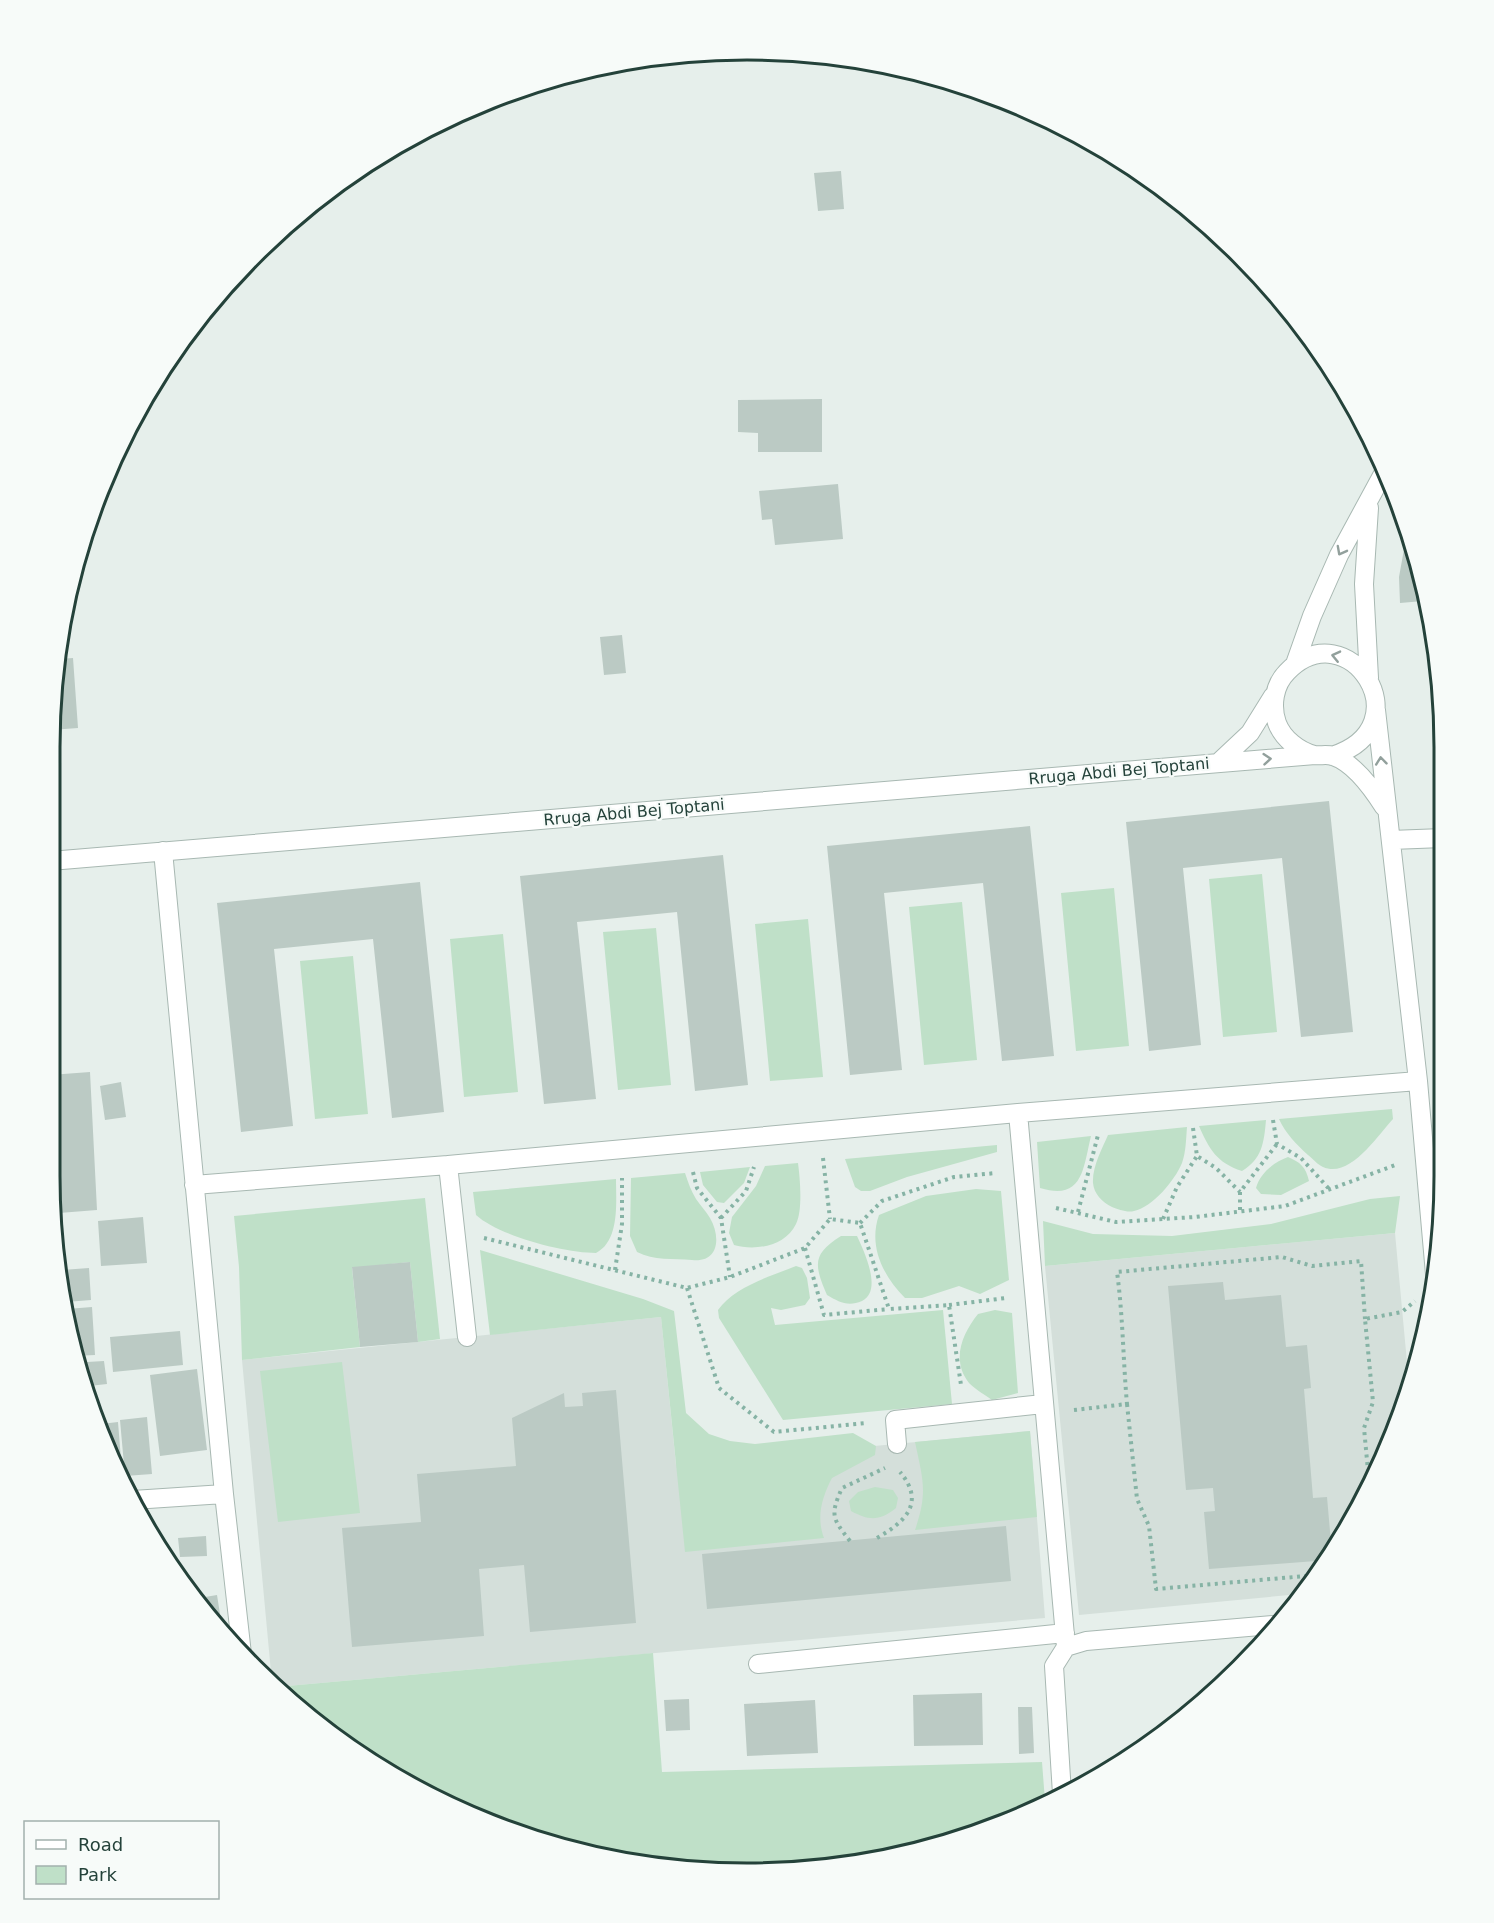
<svg xmlns="http://www.w3.org/2000/svg" width="1494" height="1923" font-family="'DejaVu Sans',sans-serif">
  <style>
    .built { fill: #d4dfda }
    .green { fill: #bfe0c8 }
    .building { fill: #bbcac4 }
    .lines { fill: none; stroke-linecap: round; stroke-linejoin: round }
    .minor-casing { stroke: #a8b8b2; stroke-width: 20 }
    .path { stroke: #86b3a5; stroke-width: 4; stroke-dasharray: 3 4.5; stroke-linecap: butt }
    .minor { stroke: #fff; stroke-width: 18 }
    .oneway { stroke: #92a09c }
    .labels { text-anchor: middle; dominant-baseline: central; stroke-width: 4.5; stroke-linejoin: round; paint-order: stroke }
    .street-label { font-size: 16px; fill: #24423a; stroke: #f7fbf9 }
    .rim { fill: none; stroke: #24423a; stroke-width: 3 }
  </style>
  <rect width="100%" height="100%" fill="#e6efeb"/>
  <path class="built" d="M1395,1233L1409,1384L1392,1443L1327,1564L1300,1594L1079,1615L1045,1266Z
    M661,1317L676,1465L1030,1431L1045,1618L276,1687L272,1683L242,1360Z"/>
  <path class="green" d="M1262,874L1277,1032L1223,1037L1209,879Z
    M1114,888L1129,1046L1076,1051L1061,893Z
    M962,902L977,1060L924,1065L909,907Z
    M808,919L823,1077L770,1081L755,924Z
    M656,928L671,1085L618,1090L603,932Z
    M503,934L518,1092L464,1097L450,939Z
    M353,956L368,1114L315,1119L300,961Z
    M1392,1109L1393,1119C1377,1136 1350,1179 1323,1167C1318,1165 1313,1159 1308,1155C1296,1144 1286,1134 1279,1119Z
    M1266,1120C1264,1143 1262,1159 1242,1171C1217,1163 1209,1149 1199,1126Z
    M1187,1127C1186,1139 1186,1152 1182,1163C1175,1180 1153,1207 1134,1211C1127,1213 1118,1209 1112,1207C1102,1202 1094,1194 1093,1183C1092,1167 1102,1149 1108,1135Z
    M1091,1136C1083,1169 1083,1201 1040,1188L1037,1142Z
    M997,1145V1152L907,1177L870,1191H861L855,1187L845,1159Z
    M1288,1157C1300,1162 1306,1167 1309,1181L1281,1195L1261,1194L1256,1188C1260,1173 1274,1162 1288,1157Z
    M798,1163C800,1178 803,1210 796,1224C785,1247 754,1251 734,1245L729,1233L732,1217L756,1186L765,1166Z
    M750,1167L744,1183L724,1203L717,1202L703,1185L700,1172Z
    M685,1173C688,1182 691,1191 696,1199C700,1205 706,1211 710,1218C721,1237 719,1263 692,1260C673,1258 654,1261 637,1252L630,1236L631,1178Z
    M616,1179C616,1202 620,1241 596,1253C564,1253 499,1236 476,1215L473,1192Z
    M976,1189L1001,1191L1009,1280L980,1294L959,1286L922,1298H905C883,1276 868,1246 879,1215L926,1196Z
    M1400,1196L1395,1233L1045,1266L1043,1221L1093,1234L1172,1236L1271,1224L1370,1199Z
    M425,1198L440,1339L418,1342L410,1262L352,1268L360,1347L242,1360L239,1267L234,1216Z
    M841,1236H857C864,1251 883,1291 862,1301C848,1307 839,1302 827,1295C814,1265 812,1254 841,1236Z
    M480,1250L643,1299L674,1311L686,1413L709,1434L730,1441L755,1444L853,1433L876,1446L875,1455L832,1478C822,1497 816,1517 824,1538L685,1552L661,1317L490,1335Z
    M796,1266L802,1268L807,1278L810,1298L805,1305L781,1310L771,1308L775,1325L943,1310L952,1404L783,1420L719,1318L718,1310C734,1287 771,1276 796,1266Z
    M995,1310L1012,1313L1018,1393L992,1400C985,1395 975,1389 969,1383C951,1360 962,1334 978,1314Z
    M342,1362L360,1513L278,1522L260,1371Z
    M1030,1431L1037,1517L915,1530C928,1492 923,1480 915,1442Z
    M875,1487L893,1490L898,1498L896,1508C880,1521 869,1521 851,1511L849,1501L858,1492Z
    M653,1653L662,1772L1042,1762L1045,1801L928,1850L747,1873L567,1850L497,1821V1818H491L399,1780L276,1687Z"/>
  <path class="building" d="M841,171L844,209L818,211L814,173Z
    M822,399V452H758V433L738,432V400Z
    M838,484L843,539L775,545L772,519L762,520L759,491Z
    M1408,527L1423,601L1400,603L1399,577Z
    M622,635L626,673L604,675L600,637Z
    M73,658L78,728L51,730V702L59,659Z
    M1329,801L1353,1032L1301,1037L1282,858L1183,868L1201,1045L1149,1051L1126,822Z
    M1030,826L1054,1056L1002,1061L983,883L884,893L902,1070L850,1075L827,846Z
    M723,855L748,1085L695,1091L677,912L577,922L596,1099L544,1104L520,876Z
    M420,882L444,1112L392,1118L373,939L274,949L293,1126L241,1132L217,903Z
    M90,1072L97,1210L59,1213L55,1153H50V1075Z
    M121,1082L126,1117L105,1120L100,1086Z
    M143,1217L147,1263L101,1266L98,1221Z
    M410,1262L418,1342L360,1347L352,1267Z
    M89,1268L91,1300L66,1302L62,1270Z
    M1223,1282L1225,1300L1281,1295L1286,1347L1307,1345L1311,1388L1304,1389L1313,1498L1327,1497L1332,1554L1329,1560L1209,1569L1204,1512L1215,1511L1213,1488L1186,1490L1168,1286Z
    M92,1307L95,1355L73,1356L67,1309Z
    M180,1331L183,1365L113,1372L110,1337Z
    M104,1361L107,1384L89,1386L87,1362Z
    M197,1369L207,1450L160,1456L150,1375Z
    M616,1390L636,1623L530,1632L524,1565L479,1569L484,1636L352,1647L342,1528L421,1522L417,1474L516,1466L512,1418L564,1393L565,1407L583,1406L582,1393Z
    M147,1417L152,1474L125,1476L120,1420Z
    M118,1422L122,1472H121L101,1424Z
    M1006,1526L1011,1581L707,1609L702,1554Z
    M206,1536L207,1556L180,1557L178,1538Z
    M217,1595L220,1614L212,1615L199,1598Z
    M982,1693L983,1745L914,1746L913,1695Z
    M689,1699L690,1730L666,1731L664,1700Z
    M815,1700L818,1753L747,1756L744,1704Z
    M1181,1706H1200L1182,1718Z
    M1018,1707H1032L1034,1753L1019,1754Z"/>
  <g class="lines">
    <g class="minor-casing">
      <path id="minor" d="M1369,508L1364,584L1369,678
        M1295,664L1312,616L1339,555L1384,472
        M1376,710L1418,1081L1435,1274
        M1332,756C1426,726 1348,609 1287,672C1274,685 1271,706 1277,723C1283,739 1299,751 1314,755C1320,756 1327,754 1333,756C1354,763 1372,788 1384,807
        M1218,763L1250,733L1273,696
        M1391,840L1443,838
        M163,851L224,1494L242,1654
        M50,861L1315,755
        M1018,1113L1066,1647
        M448,1165L467,1337
        M194,1185L448,1165L1018,1113L1418,1081
        M897,1444L895,1420L1043,1404
        M133,1500L224,1494
        M758,1664L1065,1633
        M1062,1794L1054,1666L1066,1647L1086,1641L1273,1625"/>
    </g>
    <path class="path" d="M1273,1120L1277,1144L1301,1158L1331,1191
      M1193,1128L1197,1156L1216,1168L1240,1192
      M823,1158L830,1219
      M693,1172L697,1188L721,1218L730,1277
      M1056,1208L1116,1222L1195,1217L1285,1206L1398,1164
      M1240,1210V1192L1277,1144
      M1078,1212L1098,1135
      M721,1218L746,1191L754,1167
      M1163,1219L1177,1187L1197,1156
      M860,1223L882,1201L954,1177L996,1173
      M484,1238L687,1288L730,1277L805,1248L830,1219L860,1223L889,1309L949,1305L961,1385
      M805,1248L824,1315L889,1309
      M615,1270L622,1224V1178
      M687,1288L719,1388L774,1432L867,1423
      M949,1305L1006,1298
      M1127,1404L1137,1499L1149,1526L1156,1589L1317,1575
      M1074,1410L1127,1404C1123,1359 1123,1316 1117,1272L1282,1257L1312,1266L1361,1261L1365,1319
      M1372,1479L1368,1471L1364,1428L1373,1402L1365,1319L1402,1312L1415,1301
      M877,1538C905,1522 926,1503 900,1472
      M850,1541C832,1518 830,1515 842,1488L885,1468"/>
    <use href="#minor" class="minor"/>
  </g>
  <defs><path id="oneway-chevron" d="M-2-3.5L2.5 0L-2 3.5" fill="none" stroke-width="1.6" stroke-linecap="round" stroke-linejoin="round" transform="scale(1.5)"/></defs>
  <g class="oneway">
    <use href="#oneway-chevron" transform="translate(1341 551) rotate(118)"/>
    <use href="#oneway-chevron" transform="translate(1336 656) rotate(-167)"/>
    <use href="#oneway-chevron" transform="translate(1267 759) rotate(-5)"/>
    <use href="#oneway-chevron" transform="translate(1381 761) rotate(-96)"/>
  </g>
  <g class="labels">
    <g class="street-label">
      <text transform="translate(1119 771) rotate(-5)">Rruga Abdi Bej Toptani</text>
      <text transform="translate(634 812) rotate(-5)">Rruga Abdi Bej Toptani</text>
    </g>
  </g>
  <path d="M0 0H1494V1923H0ZM747 60H747A687 687 0 0 1 1434 747V1176A687 687 0 0 1 747 1863H747A687 687 0 0 1 60 1176V747A687 687 0 0 1 747 60Z" fill="#f7fbf9" fill-rule="evenodd"/>
  <path class="rim" d="M747 60H747A687 687 0 0 1 1434 747V1176A687 687 0 0 1 747 1863H747A687 687 0 0 1 60 1176V747A687 687 0 0 1 747 60Z"/>
  <rect x="24" y="1821" width="195" height="78" fill="#f7fbf9" stroke="#a3b1ad" stroke-width="1.5"/>
  <rect x="36" y="1840" width="30" height="9" fill="#ffffff" stroke="#a3b1ad" stroke-width="1.5"/>
  <text x="78" y="1851" font-size="18" fill="#24423a">Road</text>
  <rect x="36" y="1866" width="30" height="18" fill="#bfe0c8" stroke="#a3b1ad" stroke-width="1.5"/>
  <text x="78" y="1881" font-size="18" fill="#24423a">Park</text>
</svg>
